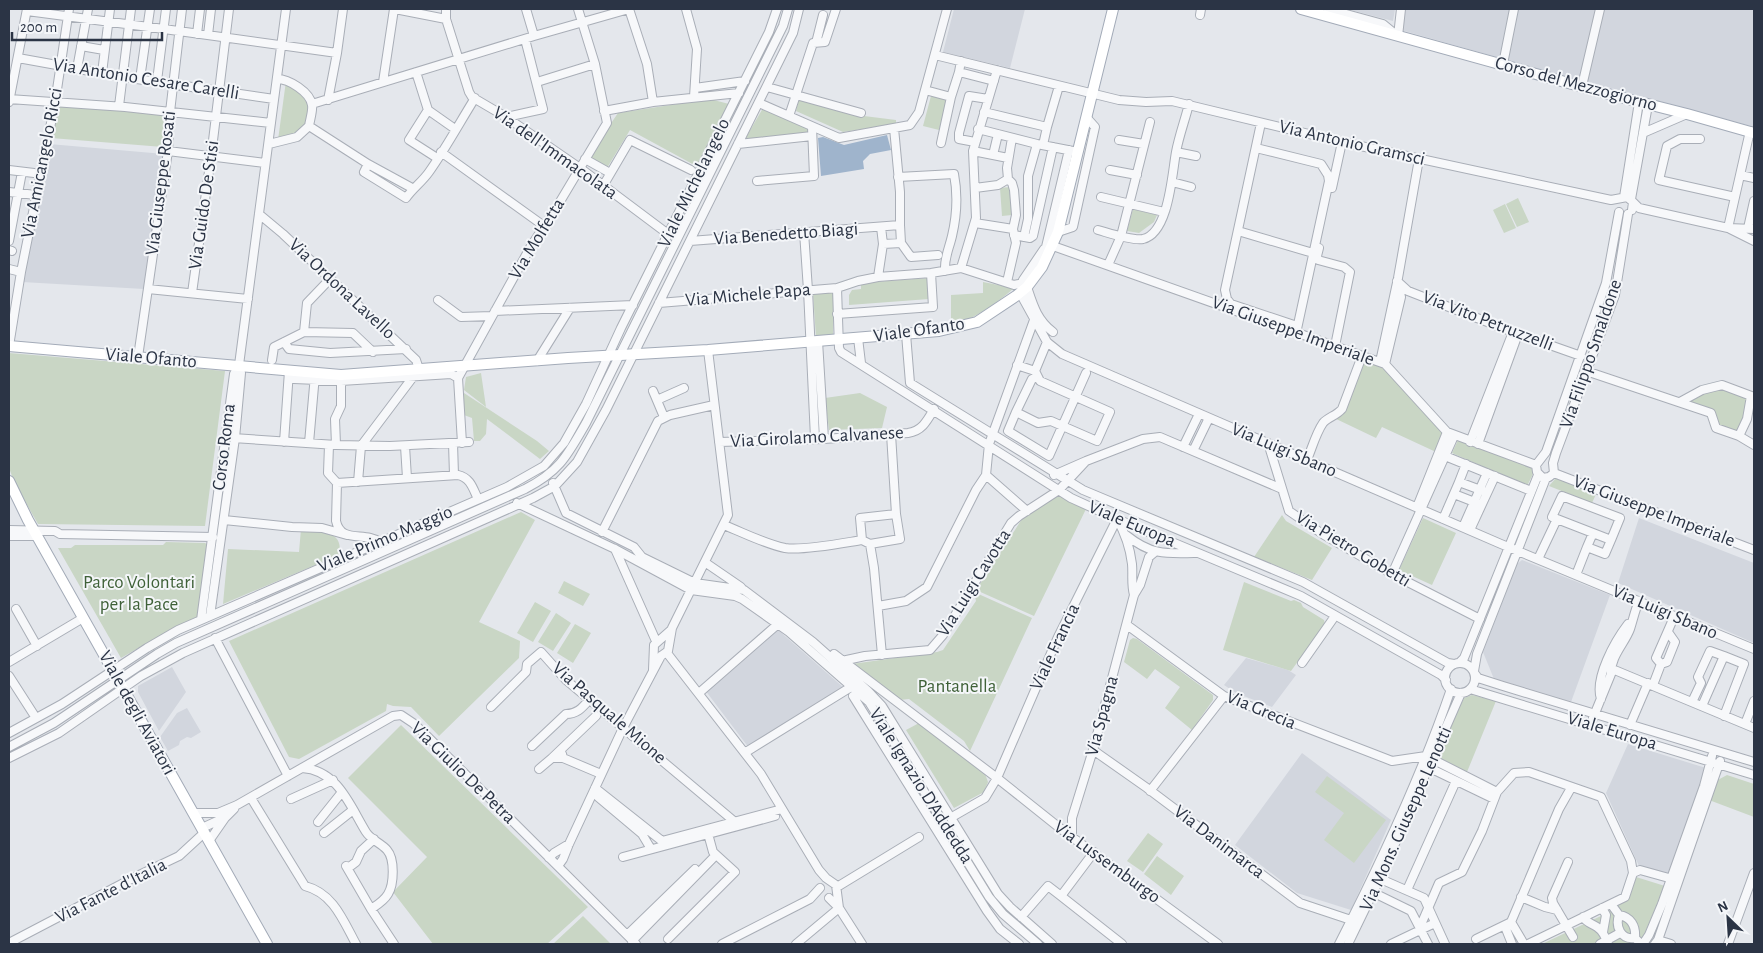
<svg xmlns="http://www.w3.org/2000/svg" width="1763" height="953" font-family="'Alegreya Sans',sans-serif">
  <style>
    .built { fill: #d2d6de }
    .green { fill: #c9d6c5 }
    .water { fill: #9fb4cc }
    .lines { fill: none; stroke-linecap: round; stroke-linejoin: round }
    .minor-casing { stroke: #a9aeb7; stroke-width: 10 }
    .major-casing { stroke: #a3abb8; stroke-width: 12 }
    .minor { stroke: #f7f8fa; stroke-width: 8 }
    .major { stroke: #fff; stroke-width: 10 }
    .labels { text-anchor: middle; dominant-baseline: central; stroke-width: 4; stroke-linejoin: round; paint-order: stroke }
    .street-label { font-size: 19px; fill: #2b3445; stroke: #f4f6f9 }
    .park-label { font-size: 19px; fill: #3f6138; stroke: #f4f6f9 }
  </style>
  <rect width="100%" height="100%" fill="#e4e7ec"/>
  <path class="built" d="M954,9H1025L1010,68L943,52Z
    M1347,9H1395L1393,21Z
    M1404,9H1598L1581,81L1401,30Z
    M1603,9H1754V127L1585,81Z
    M49,144L164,154L144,289L22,282Z
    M1639,518L1754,563V643L1618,583Z
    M1522,560L1610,595L1571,702L1494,679L1483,652L1517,564Z
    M777,629L844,688L749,748L705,690Z
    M1246,658L1288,670L1296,675L1272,707L1236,693L1224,685Z
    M172,667L186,692L159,731L138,692V686Z
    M187,708L201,732L191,738L187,737L180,741L179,745L168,751L160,737L177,713Z
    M1628,744L1706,768L1669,874L1639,866L1606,793Z
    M1302,753L1391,820L1351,910L1297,893L1235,845Z"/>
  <path class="green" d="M286,81L297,89L310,104C307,130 304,133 278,140Z
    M931,96L947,100L939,130L923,126Z
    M799,97L856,115L896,120V124L843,132L796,111Z
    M710,99L729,104L698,167L630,130L607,168L589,156L618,113Z
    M56,105L164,113L163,147L51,138Z
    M763,108L809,127L808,135L744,141Z
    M1010,187L1012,215L1002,216L1000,188Z
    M1518,198L1529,222L1517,227L1506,204Z
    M1505,204L1516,228L1504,233L1493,210Z
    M1133,209L1157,215L1154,222L1139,233L1127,231Z
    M928,278L929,299L849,305V295L852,290L861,289V283Z
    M983,282L1014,288C1002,299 967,326 951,322V295L983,293Z
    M833,292V335L816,337L813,294Z
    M9,353L225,371L205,526L38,524L15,484L9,468Z
    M1362,356L1385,364L1447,432L1436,452L1382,427L1376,438L1332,417L1337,415Z
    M481,373L486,407L464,390L466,377Z
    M1722,385L1751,396L1738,435L1716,428L1714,412L1686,402L1702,390Z
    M464,393L537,441L549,451L540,459L487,419L486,434L480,441H474L472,418L464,415Z
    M860,393L887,407L882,428L829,430L825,398Z
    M1458,440L1531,466L1533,474L1527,486L1452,453Z
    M1556,478L1597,492L1592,503L1549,486Z
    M1059,494L1086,509L1034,616L976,590L1022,519Z
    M521,512L535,520L479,622L520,641L519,658L439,736L411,707L393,706L387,704L386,711L299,759L289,757L229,641Z
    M1282,515L1286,521L1332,548L1312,580L1254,557Z
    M1423,518L1456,533L1432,585L1399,570Z
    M301,529C318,530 345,530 339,555L223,604L228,549L299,552Z
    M166,542L205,543L208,545L198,617L170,630L121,658L58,548H71L75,545H163Z
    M564,581L590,594L583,606L558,593Z
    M1244,582L1291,601L1294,600L1301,603L1303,607L1324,620L1325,624L1291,671L1223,650Z
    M974,592L1032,618L970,751L964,741L909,699L899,700L852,664L937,652L943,650L976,601Z
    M535,602L551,611L533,642L517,633Z
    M556,613L571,623L553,651L538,642Z
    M575,624L591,633L573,663L557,653Z
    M1133,638L1137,639L1213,695V700L1192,730L1165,708L1180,687L1155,669L1147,679L1124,662L1130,640Z
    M1472,695L1496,701L1467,772L1442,761L1440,749L1464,698Z
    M921,722L984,771L988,782L984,792L954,808L906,730Z
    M401,725L588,907L547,944H433L393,892L427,857L348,778Z
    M1727,775L1754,784V817L1709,800L1716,781Z
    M1327,776L1386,820L1354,863L1324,840L1344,813L1315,792Z
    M1148,833L1163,844L1143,872L1127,861Z
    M1157,856L1184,876L1171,895L1144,874Z
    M1636,877L1665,886L1643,937L1636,944H1542L1603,915L1629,898Z
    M583,916L611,944H553Z"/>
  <path class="water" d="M887,135L891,150L870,154L863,161L864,169L821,176L818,138L823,137L844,145Z"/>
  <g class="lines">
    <g class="minor-casing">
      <path id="minor" d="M395,9L446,19
        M446,9V19L469,92L472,97L506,117L580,168L668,234
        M526,9L534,36
        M686,9L697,49L694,97
        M1328,9L1383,24L1394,33
        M27,11L164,29L337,53
        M1200,15L1201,9
        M197,34L200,9
        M208,35L211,9
        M1398,36L1401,9
        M816,43L823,15
        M81,46L104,50
        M935,55L1119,100L1146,102L1172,101L1342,142L1611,200L1627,197L1633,202L1632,210
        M18,58L123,77L274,99
        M961,61L959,72L994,81
        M1503,64L1514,9
        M77,69L88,9
        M416,72L428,110
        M102,73L110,9
        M140,79L150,9
        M157,81L166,9
        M383,82L394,9
        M537,82L595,64
        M1582,86L1600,9
        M767,87L861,113
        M695,88L745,81
        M925,90L951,97L941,143
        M951,97L959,72
        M9,99L125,107L271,123
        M328,100L337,53L343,9
        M9,102L27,9
        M759,103L839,138L910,125L919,112L947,9
        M312,104L534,36L629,9L647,64L653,102
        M119,106L131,9
        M428,110L409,140L437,158
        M428,110L455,129
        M604,111L653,102L739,93
        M984,112L1047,127L1059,86
        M789,116L813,43L825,42L836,9
        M506,117L543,109L525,39
        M1261,123L1225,290L1227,299L1231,304L1297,326
        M309,126L368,164L412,188
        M894,128L900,192V225
        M978,129L1037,144L1078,152
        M1643,133L1687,114
        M1700,139H1680L1667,146L1659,180L1735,197
        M1119,140L1144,144
        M975,142L959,139V133L969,96L988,99
        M269,144L297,137L309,126C310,119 313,111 312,105C310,92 289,79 277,79
        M738,144L812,136
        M1043,145L1047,127
        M1256,148L1321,164L1328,175L1329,181L1297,329
        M168,151L265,163
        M973,151L1008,158
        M441,152L544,226
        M1176,152L1196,156
        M993,155L998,134
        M585,159L610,173
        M368,164L364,172L406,198C413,188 422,182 429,172C446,148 460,122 475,98
        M9,170L34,173
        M1110,170L1137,175
        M1740,175L1754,178
        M898,177L954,174C958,195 957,215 952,236C949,249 944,258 945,271
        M757,181L814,176L812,127
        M1172,182L1191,187
        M603,186L630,140L691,170
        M975,188L998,185L1008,179
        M1332,188L1342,142
        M9,192L36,195
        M1101,197L1164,212
        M1624,197L1639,102
        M1631,199L1648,105
        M1633,202L1639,208L1728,228L1754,229
        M1619,212L1606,283L1546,452L1536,465L1537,472L1543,478L1549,477L1554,473L1553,463L1556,453L1615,295L1628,214
        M259,214L283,234L416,360L419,369L361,446L358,482
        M975,223L1013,229
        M1728,228L1750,131
        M1748,228L1754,201
        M1730,229L1754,241
        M1098,230C1109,233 1132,241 1143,239C1169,233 1172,174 1176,152C1179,136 1185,120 1189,104
        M1238,231L1313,253
        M804,232L808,290L815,438
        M1058,232L1073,227L1095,127L1087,118
        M1014,235L1030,238L1033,236L1053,147
        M1024,237L1028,219V176L1037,144
        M9,241L22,172
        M690,241L900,225L901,243L883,244L881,227
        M901,243L911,257L938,255
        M1046,247L1069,150
        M1319,248L1317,256L1318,260L1344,267L1350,272L1335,346
        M9,250L12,251
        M1108,265L1121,236L1150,122
        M961,268L976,218L973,151L997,70
        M9,269L21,272
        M878,277L883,244
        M1023,280L1044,249L1053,246L1385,364L1447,432L1536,465
        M1397,281L1408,291L1513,332L1581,356
        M1007,282L1016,243L1013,229L1016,215L1014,190L1012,183L1008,179L1007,168L1012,138
        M1027,287C1033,305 1037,320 1053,332
        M837,288L839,348L841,352L1071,498L1117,519L1301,596L1441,675L1446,680
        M148,289L248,299
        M192,293L211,157L229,9
        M1020,293L1047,342L1062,354L1501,544L1754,649
        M438,300L461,317L492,316
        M659,303L837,288L858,281L878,277L931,273L961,268L1014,285L1019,284
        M495,311L633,305
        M837,314L933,307L931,273
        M304,332L307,303L330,279
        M906,334L910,383L1083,490L1303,582L1448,663L1454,664
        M858,338L861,363
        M818,341L824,439
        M284,342L289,349L330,353L406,349
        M9,346L21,272L55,103L69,9
        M138,357L168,151L170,112L182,9
        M272,360L274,347L304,332L353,333L373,352
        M537,361L570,308
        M1380,362L1398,278L1419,159
        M1385,364L1401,297L1398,283
        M1017,365L1035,371L1047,342
        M294,371V379L341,381L451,374L458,378
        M1035,371L1040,381L1110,412L1097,441L1051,421L1038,423L1016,412L1032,379L1038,377
        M1586,371L1711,413L1716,428L1739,436L1754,445
        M653,391L664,417
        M657,400L684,388
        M1680,402L1702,390L1722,385L1754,397
        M1016,412L1008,431L1049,456L1086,373
        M891,434L896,514
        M1739,436L1747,419L1751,396
        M233,438L336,445L390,446L469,442
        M284,442L289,371
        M719,442L824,439L908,433C922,431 927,421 934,409
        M1470,442L1513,332
        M309,443L315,375
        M453,443L454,475
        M462,443L458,378L531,246L555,210L607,123L595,64L578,9
        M1268,443L1289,511L1324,535L1392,574L1480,619
        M1478,444L1518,334
        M329,445L328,473L337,483L458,475C471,478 473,489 478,499
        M336,445L335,419L341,406V377
        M405,446L407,478
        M1183,447L1199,414
        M1193,451L1209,418
        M1445,456L1531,491
        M1307,460C1312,448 1316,433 1323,423C1328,417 1336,416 1342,409L1362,356
        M1554,473L1754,550
        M1054,475L1086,461L1143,439L1160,437L1282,489
        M1459,482L1466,464
        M337,483L336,521C341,544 365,531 380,542
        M553,483L566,513L634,547L642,557L695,583L744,590L813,642L868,691L882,706L998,894L1010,907L1052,944
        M1454,494L1477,503
        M517,503L615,549L691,590L735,596L742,599L789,632L869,702L989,897L1003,914L1038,944
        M1417,507L1447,432
        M1027,511L986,475L989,444L1034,320
        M1117,519C1125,533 1130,547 1132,564C1133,575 1131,584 1134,595
        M1443,519L1459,482L1486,492
        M1557,519L1611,540L1605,554L1587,547L1593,533
        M224,520L292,527L322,528L347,535
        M724,525C744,533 765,544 785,548C803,551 843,543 862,540L870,544L900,539L896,514L860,518L862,540
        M1463,527L1487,473
        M9,530L55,531L60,534L213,537
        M1470,530L1495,476
        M602,532L658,421L670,415L714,405
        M1126,535C1151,555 1165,554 1196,553
        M9,536H35
        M870,544L874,568L882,655
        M615,549L656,641
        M1538,559L1557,519L1552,517L1562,496L1620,518L1611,540
        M706,563L741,587
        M1392,574L1454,436
        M1576,575L1587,547
        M878,606L906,601L927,587L976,490L986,475
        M16,609L37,646
        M210,616L235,438L241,373L239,365L286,9
        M201,620L234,374L239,365
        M1127,625L1224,696L1392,761L1426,756L1497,792
        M215,638L288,776
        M667,653L761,774L819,870L826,878L836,885L839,908
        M834,654L997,778L1061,829L1218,944
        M661,656L668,651L672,628L728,515L708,350
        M1724,656L1744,664L1724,716
        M842,661L865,656L930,650L943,635L1011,523L1019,516L1059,490L1086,461
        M9,662L83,618
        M1302,663L1335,616
        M1459,663L1464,658L1538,475
        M1445 678a15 15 0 1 1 30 0a15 15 0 1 1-30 0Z
        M1661,664L1656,658L1674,617
        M1661,664L1667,662L1675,642L1668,632
        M1605,666L1754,728
        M653,670L654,645L671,630
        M1474,671L1477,654L1546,478
        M1475,674L1478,678L1503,686L1754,762
        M9,676L36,718
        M1653,685L1661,664
        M1470,689L1754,775
        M699,693L778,624
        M853,696L987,911L1000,929L1019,944
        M1601,699C1594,678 1615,641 1628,624
        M1692,702L1701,683L1698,677L1710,651L1724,656L1702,706
        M491,707L526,672L527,664L541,652L566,680L735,822
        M1593,718L1611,674C1610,657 1625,643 1630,629C1633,620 1635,610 1639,601
        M1745,724L1754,701
        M1630,725L1648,683
        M9,733L62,704L147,648L178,630L507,487L544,466L564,443L586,404L621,328L769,32L777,9
        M532,746L566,714C577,714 582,708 589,700
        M9,747L54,723L157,654L176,643L525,489C560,471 567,456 586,423L783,26L788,9
        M1093,750L1147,788L1300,903L1351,920
        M746,752L851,687
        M562,754L563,758L601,774
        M9,758L59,733L141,676L183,653L533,498L555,486L577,462L606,410L793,33L799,9
        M563,758H552L596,716
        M302,768C338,770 350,806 366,832C371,840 381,843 387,850C395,859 394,884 388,894C384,901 377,905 371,909
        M539,769L552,758
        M1425,769L1436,771L1494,799
        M595,788L662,841L782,809
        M1150,791L1224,696
        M598,797L642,834L651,849
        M251,798L305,886C333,893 343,920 356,944
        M291,799L333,780
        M193,813H218L237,805L393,716L401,715L413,723L423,732L636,944
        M952,820V817L985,798L997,778L1058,637L1117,519
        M318,822L342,792
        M202,828L226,817L234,809
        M324,833L353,810
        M1072,836V818L1093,750L1134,595L1140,585L1149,557L1155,552
        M209,841L225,818
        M1094,852L1061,896L1122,944
        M623,857L775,816
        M549,858L554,853L569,844
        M1568,862L1552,898L1553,903L1573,937
        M346,866L371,909L394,944
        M558,866L563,859L569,844L623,728L661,656
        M348,868L356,862L361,851L374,839
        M1633,873L1640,870L1676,880
        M1376,877L1424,898L1445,944
        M837,887L919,837
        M1407,890L1456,781
        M1370,891L1411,911L1428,944
        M1521,897L1545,907L1557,910
        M829,898L839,908L862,944
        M1611,904L1619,915C1615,927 1621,940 1635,938L1641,944
        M1602,908L1606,915L1603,932
        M1619,915C1631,917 1636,926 1635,938
        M1021,917L1048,886L1061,896
        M1583,917C1587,923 1591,923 1597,927C1603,931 1606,938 1608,944
        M1511,922L1524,944
        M1420,927L1439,883L1462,872L1482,831L1497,792L1514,773L1529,772L1601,797L1631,861L1633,873L1625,897L1528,944
        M627,935L695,869
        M668,939L735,872L713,852L707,830
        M1476,939L1509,923
        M1658,940L1671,944
        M632,941L716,855
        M9,943L137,876L179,856L204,833
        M722,944L810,899L820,888
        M796,944L839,908
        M1339,944C1381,862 1421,777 1451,689
        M1348,944L1380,878L1461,693
        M1391,944L1435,923
        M1512,944L1506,929L1511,922L1559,809L1571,788
        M1600,944L1620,933
        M1643,944L1649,935L1662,904L1704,786L1712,756
        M1655,944L1658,940L1720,761
        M1728,944L1754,873"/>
    </g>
    <g class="major-casing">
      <path id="major" d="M1301,9L1612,95L1687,114L1754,133
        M9,346L341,375L568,358L708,350L939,331L977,322L1016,296L1027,287L1042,267L1058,232L1113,9
        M9,481L28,520L267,944"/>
    </g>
    <use href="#minor" class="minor"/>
    <use href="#major" class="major"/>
  </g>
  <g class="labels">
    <g class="street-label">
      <text transform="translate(146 79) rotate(9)">Via Antonio Cesare Carelli</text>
      <text transform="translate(1576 84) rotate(15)">Corso del Mezzogiorno</text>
      <text transform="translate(1352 143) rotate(13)">Via Antonio Gramsci</text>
      <text transform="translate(555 153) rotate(35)">Via dell'Immacolata</text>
      <text transform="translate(42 163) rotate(-79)">Via Amicangelo Ricci</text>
      <text transform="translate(161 183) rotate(-83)">Via Giuseppe Rosati</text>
      <text transform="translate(694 183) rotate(-64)">Viale Michelangelo</text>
      <text transform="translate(204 205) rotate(-82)">Via Guido De Stisi</text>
      <text transform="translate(786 234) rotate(-4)">Via Benedetto Biagi</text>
      <text transform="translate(537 239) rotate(-59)">Via Molfetta</text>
      <text transform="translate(342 289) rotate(43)">Via Ordona Lavello</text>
      <text transform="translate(748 295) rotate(-5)">Via Michele Papa</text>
      <text transform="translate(1488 321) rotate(21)">Via Vito Petruzzelli</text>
      <text transform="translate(919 330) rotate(-8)">Viale Ofanto</text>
      <text transform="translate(1293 331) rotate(20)">Via Giuseppe Imperiale</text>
      <text transform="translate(1591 354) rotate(-71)">Via Filippo Smaldone</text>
      <text transform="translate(151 358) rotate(5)">Viale Ofanto</text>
      <text transform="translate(817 437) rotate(-3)">Via Girolamo Calvanese</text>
      <text transform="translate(224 447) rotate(-83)">Corso Roma</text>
      <text transform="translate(1284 450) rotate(23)">Via Luigi Sbano</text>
      <text transform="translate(1654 511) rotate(21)">Via Giuseppe Imperiale</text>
      <text transform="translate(1132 524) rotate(23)">Viale Europa</text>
      <text transform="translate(385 539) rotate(-23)">Viale Primo Maggio</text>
      <text transform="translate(1353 549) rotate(31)">Via Pietro Gobetti</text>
      <text transform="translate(974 583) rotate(-58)">Via Luigi Cavotta</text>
      <text transform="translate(1665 612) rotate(23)">Via Luigi Sbano</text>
      <text transform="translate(1055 647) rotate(-65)">Viale Francia</text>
      <text transform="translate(1261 710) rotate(23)">Via Grecia</text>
      <text transform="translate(137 713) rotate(61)">Viale degli Aviatori</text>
      <text transform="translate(609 713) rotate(41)">Via Pasquale Mione</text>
      <text transform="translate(1102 716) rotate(-75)">Via Spagna</text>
      <text transform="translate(1612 731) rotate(17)">Viale Europa</text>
      <text transform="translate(463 773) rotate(44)">Via Giulio De Petra</text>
      <text transform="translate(921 786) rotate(58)">Viale Ignazio D'Addedda</text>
      <text transform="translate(1406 819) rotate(-66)">Via Mons. Giuseppe Lenotti</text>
      <text transform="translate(1219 842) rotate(37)">Via Danimarca</text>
      <text transform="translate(1107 862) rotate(36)">Via Lussemburgo</text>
      <text transform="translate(111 891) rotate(-27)">Via Fante d'Italia</text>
    </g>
    <g class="park-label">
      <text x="139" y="582">Parco Volontari<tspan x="139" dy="22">per la Pace</tspan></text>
      <text x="957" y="686">Pantanella</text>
    </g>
  </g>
  <rect width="1763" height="953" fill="none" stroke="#2b3445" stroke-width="20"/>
  <g transform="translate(1728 918) rotate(335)" stroke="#f4f6f9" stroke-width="4" paint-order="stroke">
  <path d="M0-4L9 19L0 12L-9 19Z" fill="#2b3445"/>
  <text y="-8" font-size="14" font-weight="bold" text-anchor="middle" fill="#2b3445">N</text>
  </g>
  <path d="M12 32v8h150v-8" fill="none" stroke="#2b3445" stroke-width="2.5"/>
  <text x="20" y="32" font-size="15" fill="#2b3445" stroke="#f4f6f9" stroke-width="4" paint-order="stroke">200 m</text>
</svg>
